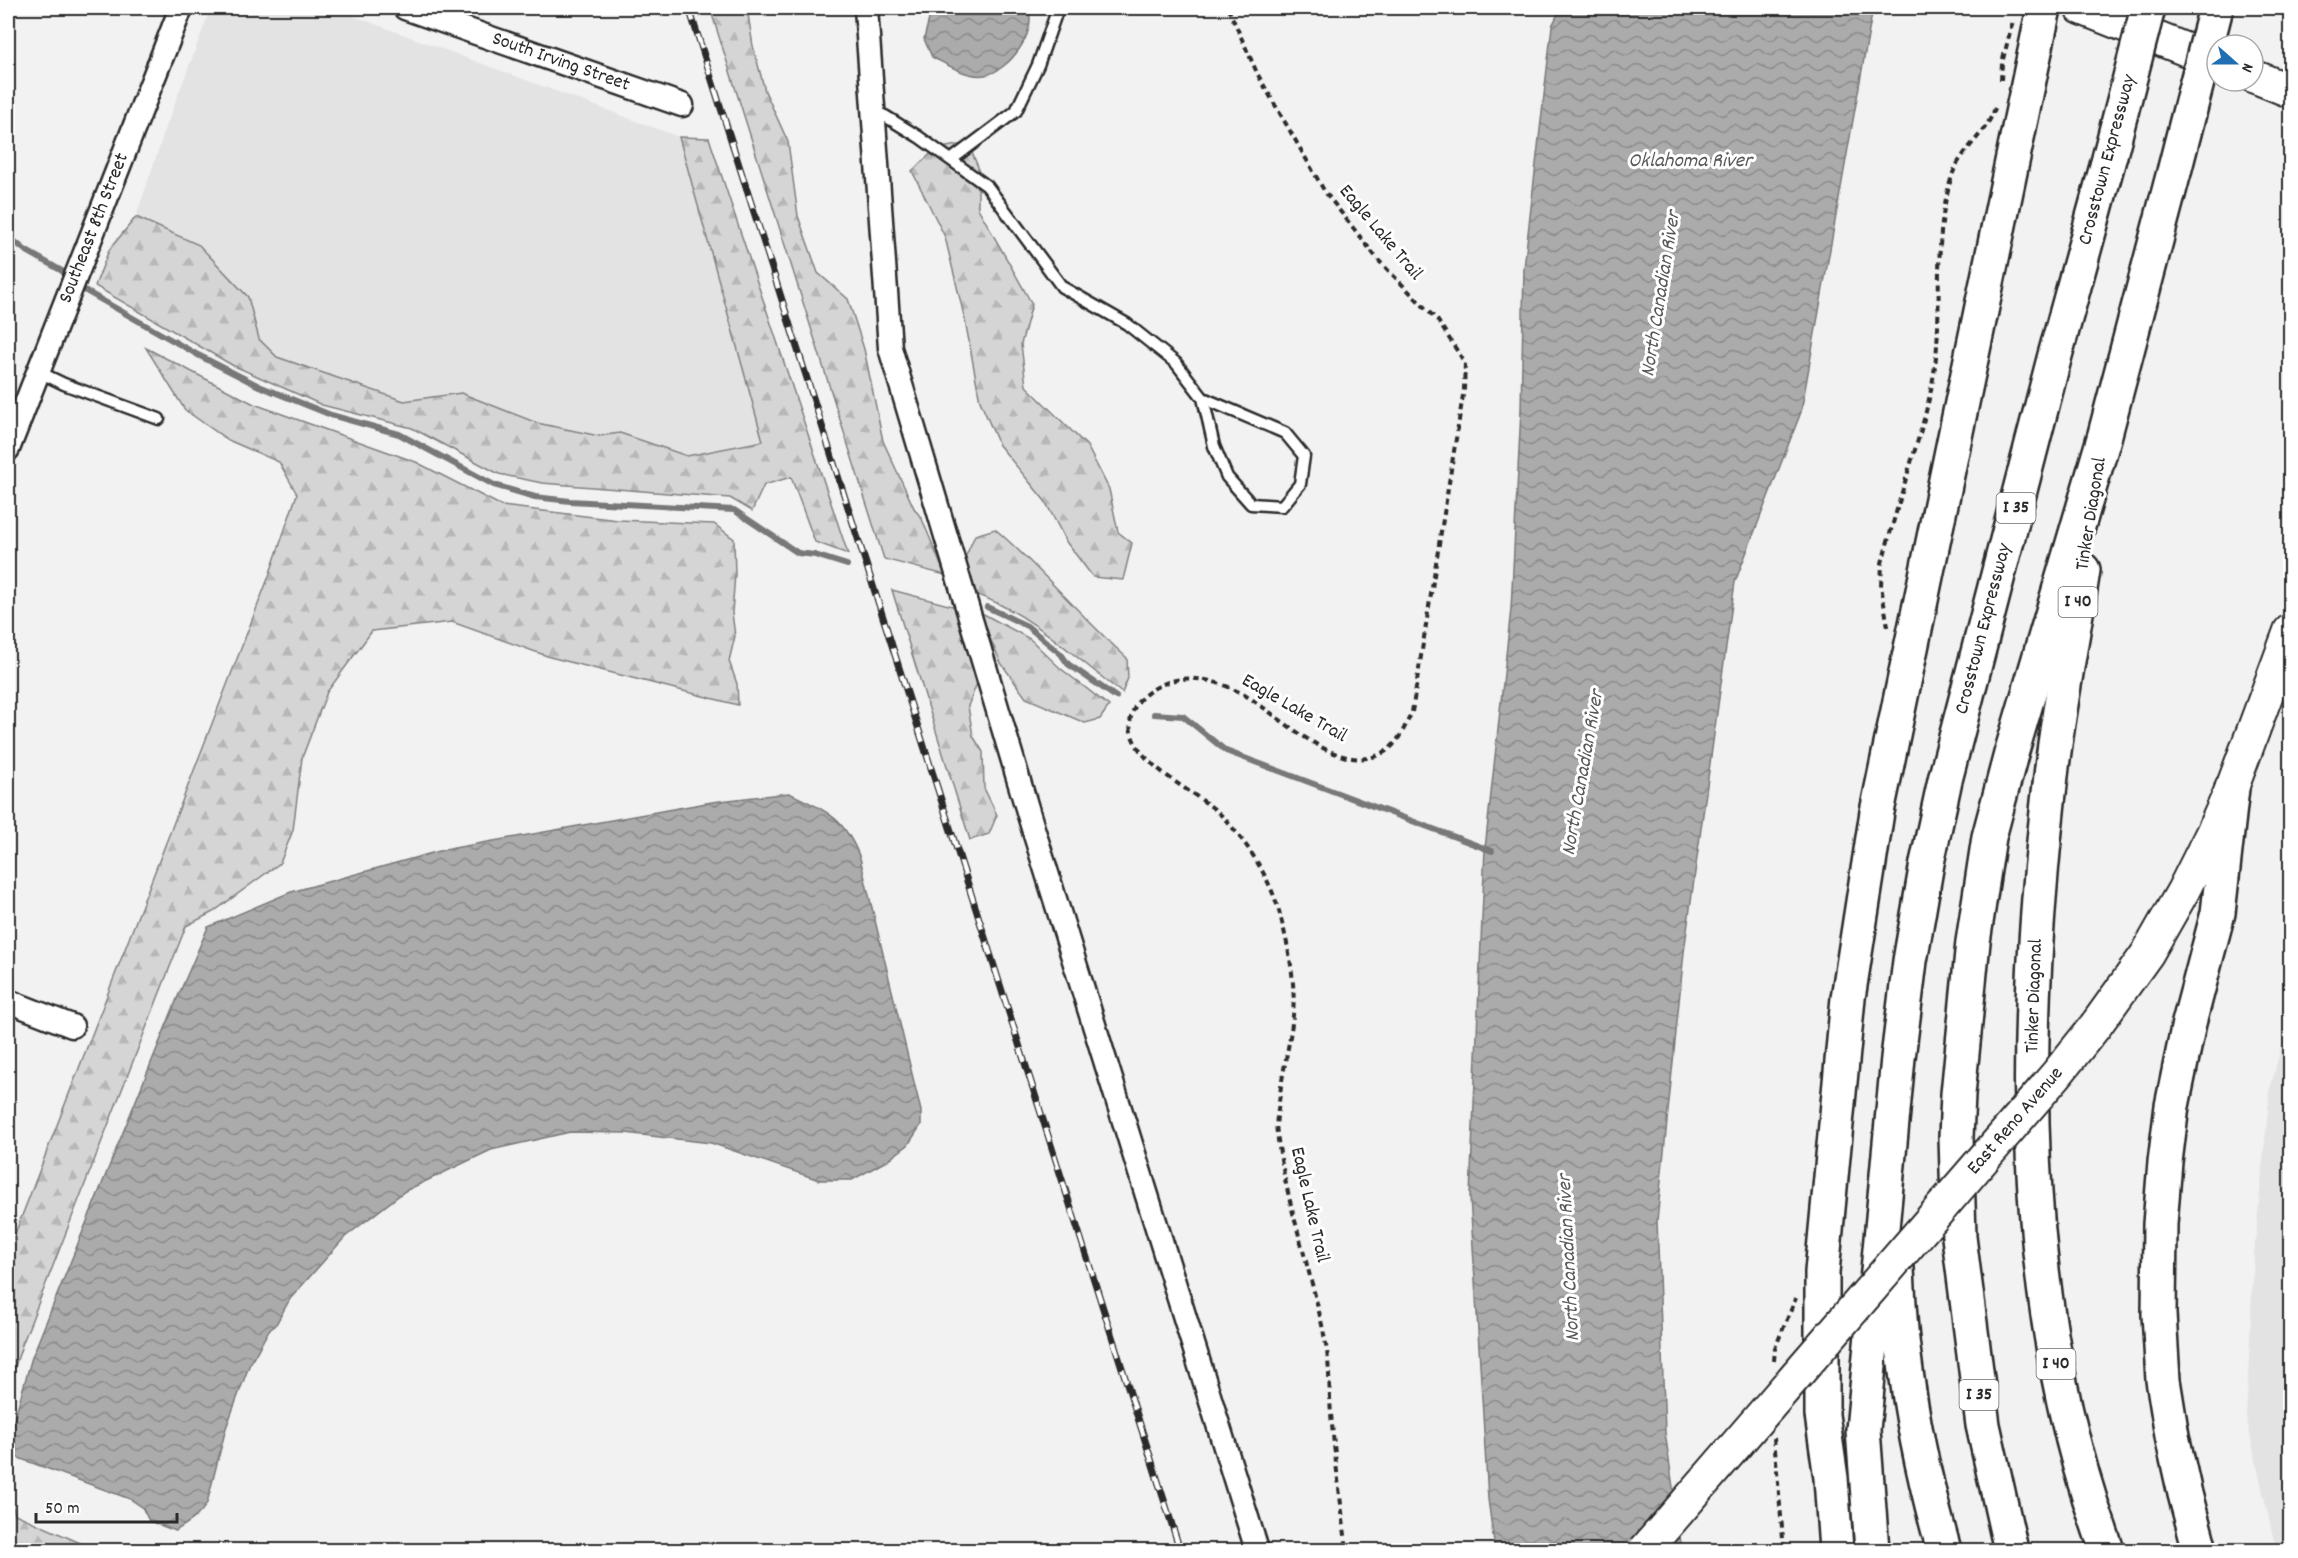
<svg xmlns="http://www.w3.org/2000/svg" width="2298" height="1558" font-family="Dekko,sans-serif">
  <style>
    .built { fill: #e3e3e3 }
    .forest { fill: url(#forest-firs); stroke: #808080; stroke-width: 1.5 }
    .water { fill: url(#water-waves); stroke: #787878; stroke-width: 1.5 }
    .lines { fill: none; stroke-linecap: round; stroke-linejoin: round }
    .stream { stroke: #787878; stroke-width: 6 }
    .lane-casing { stroke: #2b2b2b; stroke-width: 15 }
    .street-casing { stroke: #2b2b2b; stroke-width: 27 }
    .secondary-casing { stroke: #2b2b2b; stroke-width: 36 }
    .highway-casing { stroke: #2b2b2b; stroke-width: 38 }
    .path { stroke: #2b2b2b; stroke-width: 4; stroke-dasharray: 6 4.5; stroke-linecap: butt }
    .lane { stroke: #fff; stroke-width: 10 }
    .street { stroke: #fff; stroke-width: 22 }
    .secondary { stroke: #fff; stroke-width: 32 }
    .highway { stroke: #fff; stroke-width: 33 }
    .rail-casing { stroke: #2b2b2b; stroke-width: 7 }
    .rail { stroke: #fff; stroke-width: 4.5; stroke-dasharray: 14; stroke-linecap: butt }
    .secondary-bridge-casing { stroke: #2b2b2b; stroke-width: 36; stroke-linecap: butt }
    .highway-bridge-casing { stroke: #2b2b2b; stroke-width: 38; stroke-linecap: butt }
    .secondary-bridge { stroke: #fff; stroke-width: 32 }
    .highway-bridge { stroke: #fff; stroke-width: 33 }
    .labels { text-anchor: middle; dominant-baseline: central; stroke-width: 6; stroke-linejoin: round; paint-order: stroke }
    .shield { fill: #fff; stroke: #6b6b6b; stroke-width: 1.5 }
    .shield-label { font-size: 18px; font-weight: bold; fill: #2b2b2b }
    .street-label { font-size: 20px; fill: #2b2b2b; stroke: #fff }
    .water-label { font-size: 21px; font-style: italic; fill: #585858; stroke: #fff }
  </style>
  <defs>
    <pattern id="forest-firs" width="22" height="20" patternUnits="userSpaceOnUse" patternTransform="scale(1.5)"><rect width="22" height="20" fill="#d5d5d5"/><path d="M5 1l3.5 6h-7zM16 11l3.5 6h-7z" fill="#b7b7b7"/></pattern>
    <pattern id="water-waves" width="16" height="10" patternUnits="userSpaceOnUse" patternTransform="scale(1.5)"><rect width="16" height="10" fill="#ababab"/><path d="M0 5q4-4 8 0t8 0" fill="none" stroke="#8b8b8b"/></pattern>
  </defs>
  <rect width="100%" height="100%" fill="#f2f2f2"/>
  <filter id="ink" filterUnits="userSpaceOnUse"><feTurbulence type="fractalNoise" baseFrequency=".0167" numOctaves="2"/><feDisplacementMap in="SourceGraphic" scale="12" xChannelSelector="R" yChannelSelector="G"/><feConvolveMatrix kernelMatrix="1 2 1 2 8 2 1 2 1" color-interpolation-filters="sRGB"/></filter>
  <g filter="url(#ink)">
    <path class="built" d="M211,8H332L679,137L763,440L687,456L620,433L599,436L537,423L461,393L404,401L277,357L259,339L248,297L199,245L136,217L167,124Z
      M2290,1013V1550H2276L2246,1417L2254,1254L2270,1089Z"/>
    <path class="forest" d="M710,8H747L753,46L765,91L788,142L798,216L818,273L848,299L864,349L883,441L914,508L922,519L945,575L884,559Z
      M679,137L709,138L848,554L815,542L791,477L764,485L752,511L730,498L542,483L499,474L412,428L322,405L232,365L95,286L109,250L136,217L199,245L248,297L259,339L277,357L303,366L404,401L461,393L537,423L599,436L620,433L687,456L763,441Z
      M968,143L978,167V208L1032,304L1021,344L1026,386L1087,446L1109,489L1118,532L1132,543L1123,580L1093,577L1067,543L1045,501L999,445L980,401L965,320L945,237L912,171L936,149Z
      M146,348L254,404L416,462L502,506L618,520L714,524L734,539L735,574L732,613L735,636L729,661L737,684L738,705L550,657L452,622L372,631L327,692L302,758L293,830L280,863L213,912L186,926L22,1345L8,1388V1252L269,576L297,494L279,462L228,440L185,410Z
      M995,529C1042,569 1081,617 1127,658L1128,678L1122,693C1075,657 1030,612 972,593L965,558L975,535Z
      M892,590L960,608L979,678L968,706L973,736L983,752L984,788L997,815L989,834L970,840Z
      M978,611L1030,639L1060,668L1109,706L1100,719L1085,723L1026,698L1001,663Z
      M8,1491L15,1514L96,1550H8Z"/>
    <path class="water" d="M945,8H1028C1038,32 1009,71 985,75C967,78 948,65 932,57L924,39L930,15Z
      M1561,8H1873L1801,412L1735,582L1684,952L1657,1221L1665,1432L1682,1550H1495L1488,1499L1470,1196L1485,849L1511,609L1521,410L1524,268L1552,26Z
      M789,793C827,811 844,817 860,858L921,1111V1125L908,1145L888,1160L852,1180H819L711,1143L625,1133L570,1132L491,1150L405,1191L345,1237L290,1299L275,1326L269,1330L249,1366L226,1428L207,1503C200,1516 188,1523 175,1531L149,1521L142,1507L130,1499L13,1456L8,1441L32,1357L179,994L208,927L291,892L443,850L712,802Z"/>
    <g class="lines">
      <path class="stream" d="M8,236L25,250L62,271L84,290L198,355L259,386L331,415L399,434L494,485L535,497L570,501L734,510L798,553L815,555L847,565
        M987,607L1027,626L1061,654L1068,664L1116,697
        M1154,714L1183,716L1226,751L1492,851"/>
      <g class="lane-casing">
        <path id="lane" d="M873,112L885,116L919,137L987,186L1062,287L1127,324L1176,363L1203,398L1214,446L1227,477L1251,504L1282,506L1300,484L1304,456L1285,433L1203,398
          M951,160L1016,111L1038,65L1058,8
          M37,371L64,384L159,419"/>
      </g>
      <g class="street-casing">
        <g id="street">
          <path id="s1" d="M405,8L682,105"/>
          <path d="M866,8L890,348L1032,825L1257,1550"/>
          <path id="s2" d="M8,449L181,8"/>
          <path d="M8,1001L72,1026"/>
        </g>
      </g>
      <g class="secondary-casing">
        <path id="secondary" d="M2081,8L2217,62
          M2253,76L2290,91
          M2096,1025L2147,954L2183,891L2212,833L2232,788L2290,631"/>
      </g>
      <g class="highway-casing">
        <g id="highway">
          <path d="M2083,570C2073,636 2060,701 2052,767C2021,1027 2015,1301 2107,1550"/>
          <path d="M1896,1250C1898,1286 1899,1321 1904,1356C1912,1422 1926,1487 1944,1550"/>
          <path d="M1836,1550L1831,1478L1822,1415V1272L1848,998L1877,812L2044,8"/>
          <path id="s3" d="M1872,1550L1863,1430L1898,1058L1910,961L1927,863L1945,780L2054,359L2110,155"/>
          <path d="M2011,1550L1983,1425L1959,1237L1956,1137L1958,1094L1973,942L1989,837L2011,754L2104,438L2174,172"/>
          <path d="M2200,1550L2185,1494L2172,1436L2163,1380L2159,1314L2160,1224L2165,1162L2172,1106L2189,1023L2218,913L2232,788"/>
        </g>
      </g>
      <path class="path" d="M1228,8L1258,75L1325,192L1380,262L1438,321L1465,363L1464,389L1412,712C1406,724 1400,740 1389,749C1340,785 1277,709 1235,690C1218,682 1200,677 1181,679C1166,681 1147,690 1138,702C1103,752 1195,789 1221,815C1246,841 1269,876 1279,911C1288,944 1296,980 1293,1015C1290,1044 1282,1073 1279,1102C1278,1112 1275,1123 1277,1133C1286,1205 1313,1274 1326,1345C1330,1368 1329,1391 1331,1414C1335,1459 1341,1505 1347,1550
        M2001,80L2002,63L2013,21
        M1888,627L1881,586L1882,563C1890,533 1899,502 1908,472C1920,434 1932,397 1936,357C1942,298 1933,234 1952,176C1960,150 1986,135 1995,108
        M1774,1361L1775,1348L1796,1298
        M1774,1438L1784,1550"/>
      <use href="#lane" class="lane"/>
      <use href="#street" class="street"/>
      <use href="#secondary" class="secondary"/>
      <use href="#highway" class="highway"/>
      <g class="rail-casing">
        <path id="rail" d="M689,8L1180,1550"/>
      </g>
      <use href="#rail" class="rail"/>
      <g class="secondary-bridge-casing">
        <g id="secondary-bridge">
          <path id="s4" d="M1645,1550L2056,1075L2096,1025"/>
        </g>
      </g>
      <g class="highway-bridge-casing">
        <path id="highway-bridge" d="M2110,155L2148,8
          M2174,172L2216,8"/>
      </g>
      <use href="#secondary-bridge" class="secondary-bridge"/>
      <use href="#highway-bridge" class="highway-bridge"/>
    </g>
  </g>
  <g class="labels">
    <g class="shield">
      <rect x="1996.5" y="493" width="39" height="30" rx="4.5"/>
      <rect x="2058.5" y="587" width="39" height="30" rx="4.5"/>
      <rect x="2036.5" y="1349" width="39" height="30" rx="4.5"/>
      <rect x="1959.5" y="1380" width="39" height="30" rx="4.5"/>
    </g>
    <g class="shield-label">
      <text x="2016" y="508">I 35</text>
      <text x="2078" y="602">I 40</text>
      <text x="2056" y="1364">I 40</text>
      <text x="1979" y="1395">I 35</text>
    </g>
    <g class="street-label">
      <text stroke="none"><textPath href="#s1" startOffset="165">South Irving Street</textPath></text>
      <text transform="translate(2108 160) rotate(-75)">Crosstown Expressway</text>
      <text stroke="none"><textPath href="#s2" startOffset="237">Southeast 8th Street</textPath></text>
      <text transform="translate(1380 233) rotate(50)">Eagle Lake Trail</text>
      <text transform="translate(2092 514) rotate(-81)">Tinker Diagonal</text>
      <text stroke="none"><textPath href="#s3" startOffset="932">Crosstown Expressway</textPath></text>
      <text transform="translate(1294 709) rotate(30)">Eagle Lake Trail</text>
      <text transform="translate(2035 996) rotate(-88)">Tinker Diagonal</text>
      <text stroke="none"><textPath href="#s4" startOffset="567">East Reno Avenue</textPath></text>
      <text transform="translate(1309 1205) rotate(77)">Eagle Lake Trail</text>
    </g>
    <g class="water-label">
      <text x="1690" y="162">Oklahoma River</text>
      <text transform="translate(1662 294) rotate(-81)">North Canadian River</text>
      <text transform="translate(1584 773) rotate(-80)">North Canadian River</text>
      <text transform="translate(1570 1258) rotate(-93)">North Canadian River</text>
    </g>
  </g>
  <rect width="2298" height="1558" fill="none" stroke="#fff" stroke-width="30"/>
  <rect x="15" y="15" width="2268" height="1528" fill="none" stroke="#2b2b2b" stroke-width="2" filter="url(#ink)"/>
  <g transform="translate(2235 63) rotate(111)"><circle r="28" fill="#ffffff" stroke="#aaaaaa" stroke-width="1.5"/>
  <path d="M0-4.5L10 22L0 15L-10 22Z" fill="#1f6fb2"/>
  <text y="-9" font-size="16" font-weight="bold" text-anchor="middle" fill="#2b2b2b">N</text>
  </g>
  <path d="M36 1513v9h141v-9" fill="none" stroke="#2b2b2b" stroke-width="3"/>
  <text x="45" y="1513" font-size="18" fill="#2b2b2b" stroke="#ffffff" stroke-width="4.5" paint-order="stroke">50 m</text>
</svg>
